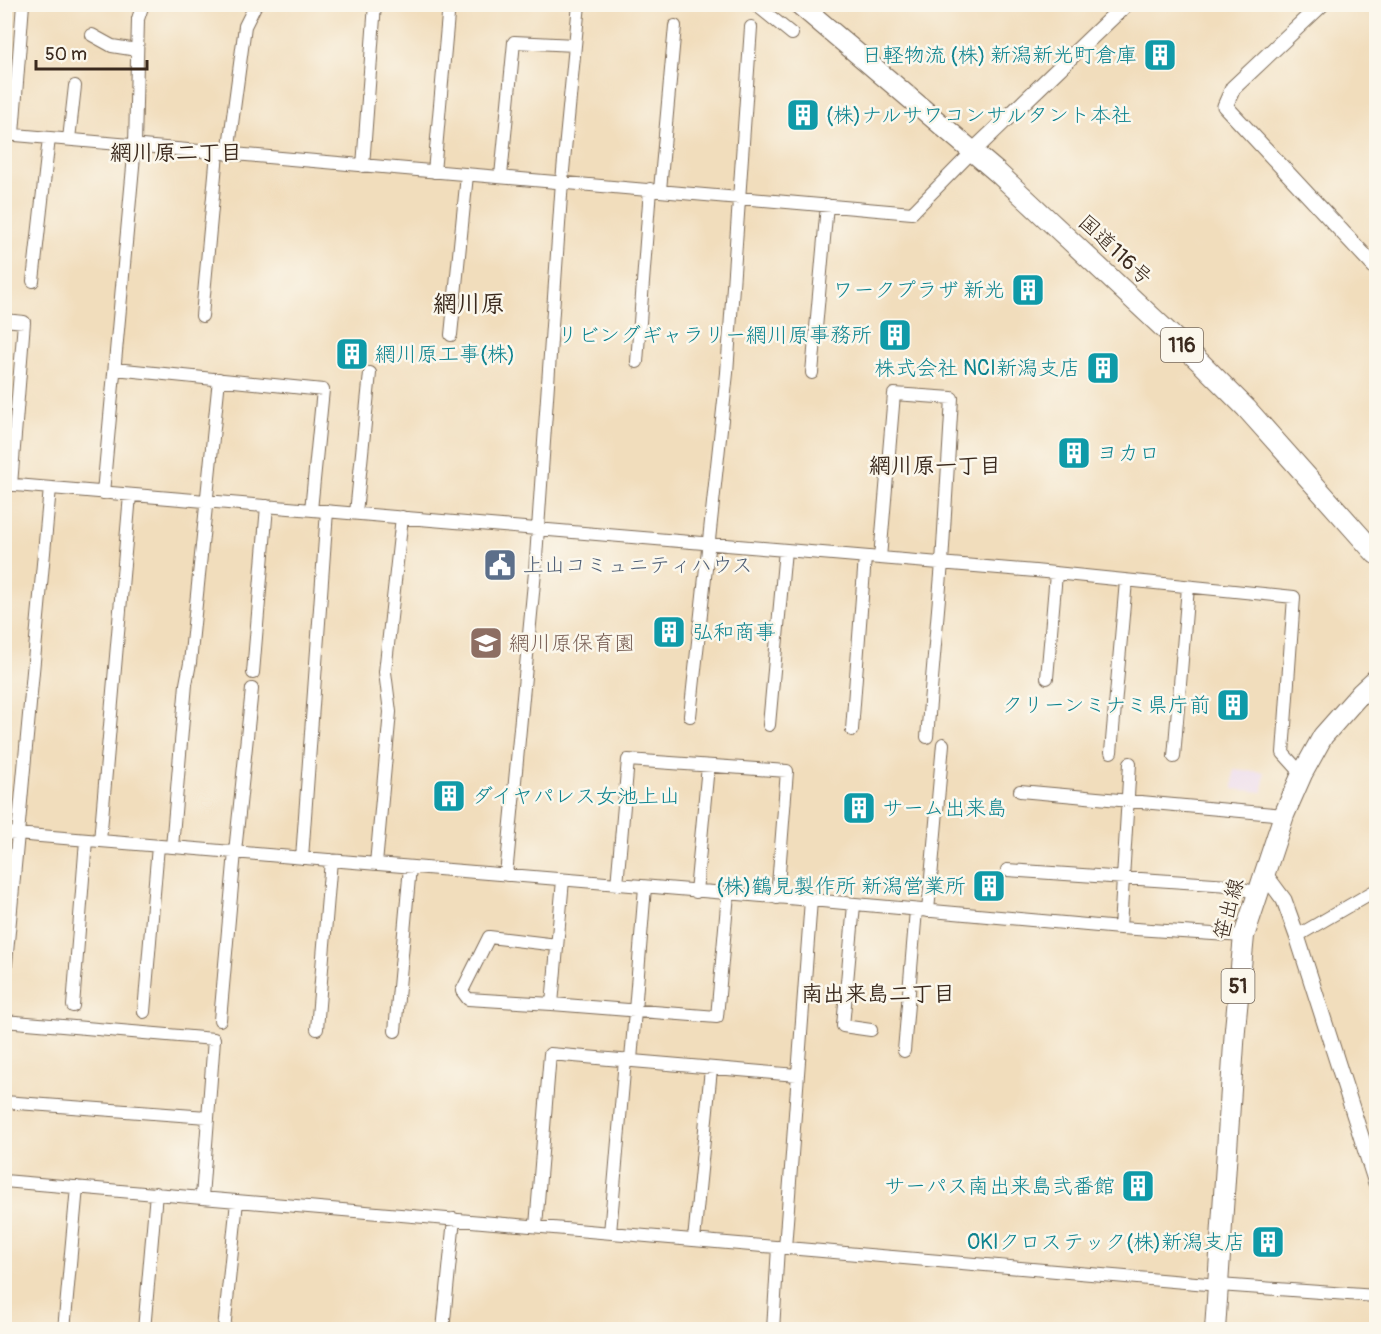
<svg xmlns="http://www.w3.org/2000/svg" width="1381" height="1334" font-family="Pangolin,'Klee One',sans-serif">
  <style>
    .built { fill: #e8d2ef }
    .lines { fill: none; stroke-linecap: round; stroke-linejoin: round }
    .minor-casing { stroke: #7b6955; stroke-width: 14 }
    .tertiary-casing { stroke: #7b6955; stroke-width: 17 }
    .primary-casing { stroke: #7b6955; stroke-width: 22 }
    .trunk-casing { stroke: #7b6955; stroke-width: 22 }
    .minor { stroke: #fff; stroke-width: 12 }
    .tertiary { stroke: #fff; stroke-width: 15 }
    .primary { stroke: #fff; stroke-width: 20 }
    .trunk { stroke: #fff; stroke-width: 20 }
    .labels { text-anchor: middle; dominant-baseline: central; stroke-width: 5; stroke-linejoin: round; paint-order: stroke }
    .shield { fill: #fbf7ec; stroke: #75685c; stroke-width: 1.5 }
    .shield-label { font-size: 20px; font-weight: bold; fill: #3b2a1e }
    .culture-label { font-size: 21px; fill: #0d838f; stroke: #fbf7ec; text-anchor: end }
    .street-label { font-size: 21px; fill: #3b2a1e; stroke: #fbf7ec }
    .service-label { font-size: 21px; fill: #4e5e75; stroke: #fbf7ec; text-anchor: start }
    .education-label { font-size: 21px; fill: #785e54; stroke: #fbf7ec; text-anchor: start }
    .neighbourhood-label { font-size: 22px; font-weight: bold; fill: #3b2a1e; stroke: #fbf7ec }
    .quarter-label { font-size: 24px; font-weight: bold; fill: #3b2a1e; stroke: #fbf7ec }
  </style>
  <rect width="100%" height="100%" fill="#fbf7ec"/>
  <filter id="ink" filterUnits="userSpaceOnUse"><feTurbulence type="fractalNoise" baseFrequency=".0167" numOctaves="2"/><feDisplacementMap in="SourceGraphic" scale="12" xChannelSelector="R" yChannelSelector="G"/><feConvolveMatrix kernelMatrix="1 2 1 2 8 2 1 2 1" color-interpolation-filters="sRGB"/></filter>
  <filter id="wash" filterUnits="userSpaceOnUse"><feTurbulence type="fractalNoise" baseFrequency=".008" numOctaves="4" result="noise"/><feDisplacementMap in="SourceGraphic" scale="24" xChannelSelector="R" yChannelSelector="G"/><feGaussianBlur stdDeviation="1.35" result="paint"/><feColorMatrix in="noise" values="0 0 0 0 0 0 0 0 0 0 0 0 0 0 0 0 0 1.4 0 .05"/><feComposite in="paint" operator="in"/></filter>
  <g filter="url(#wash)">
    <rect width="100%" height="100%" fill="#f1ddbc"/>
    <path class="built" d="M1234,770L1264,772L1263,792L1233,789Z"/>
  </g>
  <g filter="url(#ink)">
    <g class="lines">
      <g class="minor-casing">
        <path id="minor" d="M755,4L792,34
          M92,35L112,46L137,50
          M4,134L912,213L973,151
          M13,134L23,4
          M69,139L75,86
          M228,154L245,26L256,4
          M363,166L375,4
          M434,172L449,4
          M501,176L514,42L575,45
          M660,190L675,26
          M33,281L49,138
          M202,316L217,153
          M4,320L24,322L11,485
          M451,335L467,175
          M637,362L650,189
          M115,369L323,390L311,510
          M812,373L827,205
          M4,484L1035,571L1294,597L1283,753L1302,774
          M103,493L135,145L138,19L143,4
          M356,513L370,373
          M880,558L894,394L952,398L942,563L927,737
          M253,673L267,506
          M1047,678L1056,574
          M690,716L727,373L751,27
          M769,725L785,550
          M852,730L865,557
          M1111,752L1126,581
          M1174,757L1188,587
          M1020,791L1284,815
          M4,833L811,900L1120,928L1244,936
          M100,841L130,495
          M172,847L186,684L190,663L219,379
          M302,858L327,511
          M376,864L390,712L385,672L402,517
          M1007,870L1229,885L1257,893
          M506,875L535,572L562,181L579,4
          M617,885L628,760L787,771L777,898
          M696,892L708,766
          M854,905L843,1026L871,1030
          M928,911L943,744
          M1120,928L1130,763
          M1297,936L1376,890
          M557,945L489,937L462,991L468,999L552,1004L563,880
          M4,985L50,488
          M552,1004L717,1017L728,894
          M73,1006L86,840
          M144,1012L158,846
          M220,1020L235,852L252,689
          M4,1021L214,1039L202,1197
          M317,1029L331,860
          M395,1031L410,867
          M904,1051L916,910
          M631,1060L645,887
          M4,1102L207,1117
          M4,1181L1219,1285L1376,1296
          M536,1226L550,1054L797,1075
          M610,1233L625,1060
          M694,1240L711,1069
          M785,1248L811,900
          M64,1330L77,1187
          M144,1330L156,1193
          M224,1330L237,1201
          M443,1330L454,1219
          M773,1330L778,1247"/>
      </g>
      <g class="tertiary-casing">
        <path id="tertiary" d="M1322,4L1233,88L1225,106L1376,268
          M973,151L1126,4
          M1264,873L1284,900L1297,936L1376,1183"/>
      </g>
      <g class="primary-casing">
        <path id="primary" d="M1215,1330L1235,1029L1244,936L1284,815L1302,774L1323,736L1361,693L1376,679"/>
      </g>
      <g class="trunk-casing">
        <path id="trunk" d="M799,4L998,173L1200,362L1246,408L1376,554"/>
      </g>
      <use href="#minor" class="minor"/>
      <use href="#tertiary" class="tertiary"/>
      <use href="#primary" class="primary"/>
      <use href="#trunk" class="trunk"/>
    </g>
  </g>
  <defs>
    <g id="building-square" transform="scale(1.725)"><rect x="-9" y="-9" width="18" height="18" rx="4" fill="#0f9aa8" stroke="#fbf7ec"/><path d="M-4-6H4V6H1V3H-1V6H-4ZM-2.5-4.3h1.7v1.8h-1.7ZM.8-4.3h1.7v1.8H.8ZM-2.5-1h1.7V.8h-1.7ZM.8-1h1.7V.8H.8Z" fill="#fff"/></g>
    <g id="civic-square" transform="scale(1.725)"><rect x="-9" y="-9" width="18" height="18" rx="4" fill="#5c6f8a" stroke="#fbf7ec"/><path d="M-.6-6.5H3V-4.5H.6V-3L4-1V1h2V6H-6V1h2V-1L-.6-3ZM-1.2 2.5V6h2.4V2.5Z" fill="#fff"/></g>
    <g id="school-square" transform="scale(1.725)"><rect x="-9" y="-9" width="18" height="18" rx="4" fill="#8d6e63" stroke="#fbf7ec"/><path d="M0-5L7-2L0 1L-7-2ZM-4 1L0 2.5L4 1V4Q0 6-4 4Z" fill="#fff"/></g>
  </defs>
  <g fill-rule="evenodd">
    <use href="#building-square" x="1160" y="55"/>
    <use href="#building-square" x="803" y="115"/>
    <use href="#building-square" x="1028" y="290"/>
    <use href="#building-square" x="895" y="335"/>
    <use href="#building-square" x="352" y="354"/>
    <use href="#building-square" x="1103" y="368"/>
    <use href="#building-square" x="1074" y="453"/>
    <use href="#civic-square" x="500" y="565"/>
    <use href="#building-square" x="669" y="632"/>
    <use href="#school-square" x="486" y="643"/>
    <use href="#building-square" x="1233" y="705"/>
    <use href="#building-square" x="449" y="796"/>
    <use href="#building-square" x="859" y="808"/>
    <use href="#building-square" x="989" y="886"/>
    <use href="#building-square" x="1138" y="1186"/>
    <use href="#building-square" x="1268" y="1242"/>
  </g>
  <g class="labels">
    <g class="shield">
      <rect x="1161" y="328" width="42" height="34" rx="4.5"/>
      <rect x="1221.5" y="969" width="33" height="34" rx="4.5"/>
    </g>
    <g class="shield-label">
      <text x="1182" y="345">116</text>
      <text x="1238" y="986">51</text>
    </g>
    <g class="culture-label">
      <text x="1137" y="55">日軽物流 (株) 新潟新光町倉庫</text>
      <text x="826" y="115" text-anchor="start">(株)ナルサワコンサルタント本社</text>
      <text x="1005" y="290">ワークプラザ 新光</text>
      <text x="872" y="335">リビングギャラリー網川原事務所</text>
      <text x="375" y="354" text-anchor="start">網川原工事(株)</text>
      <text x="1080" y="368">株式会社 NCI新潟支店</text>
      <text x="1097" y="453" text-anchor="start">ヨカロ</text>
      <text x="692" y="632" text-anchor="start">弘和商事</text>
      <text x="1210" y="705">クリーンミナミ県庁前</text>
      <text x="472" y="796" text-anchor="start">ダイヤパレス女池上山</text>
      <text x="882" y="808" text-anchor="start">サーム出来島</text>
      <text x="966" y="886">(株)鶴見製作所 新潟営業所</text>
      <text x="1115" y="1186">サーパス南出来島弐番館</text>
      <text x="1245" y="1242">OKIクロステック(株)新潟支店</text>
    </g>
    <g class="street-label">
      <text transform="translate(1115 250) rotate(43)">国道116号</text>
      <text transform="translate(1229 909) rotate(-75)">笹出線</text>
    </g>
    <g class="service-label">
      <text x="523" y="565">上山コミュニティハウス</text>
    </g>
    <g class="education-label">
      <text x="509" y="643">網川原保育園</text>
    </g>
    <g class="neighbourhood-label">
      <text x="176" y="153">網川原二丁目</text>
      <text x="935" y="466">網川原一丁目</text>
      <text x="878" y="994">南出来島二丁目</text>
    </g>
    <g class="quarter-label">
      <text x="469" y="304">網川原</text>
    </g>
  </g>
  <rect width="1381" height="1334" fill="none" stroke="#fbf7ec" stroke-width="24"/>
  <path d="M36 60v9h111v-9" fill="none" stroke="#3b2a1e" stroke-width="3"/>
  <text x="45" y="60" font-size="18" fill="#3b2a1e" stroke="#fbf7ec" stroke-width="4.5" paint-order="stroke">50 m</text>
</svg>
